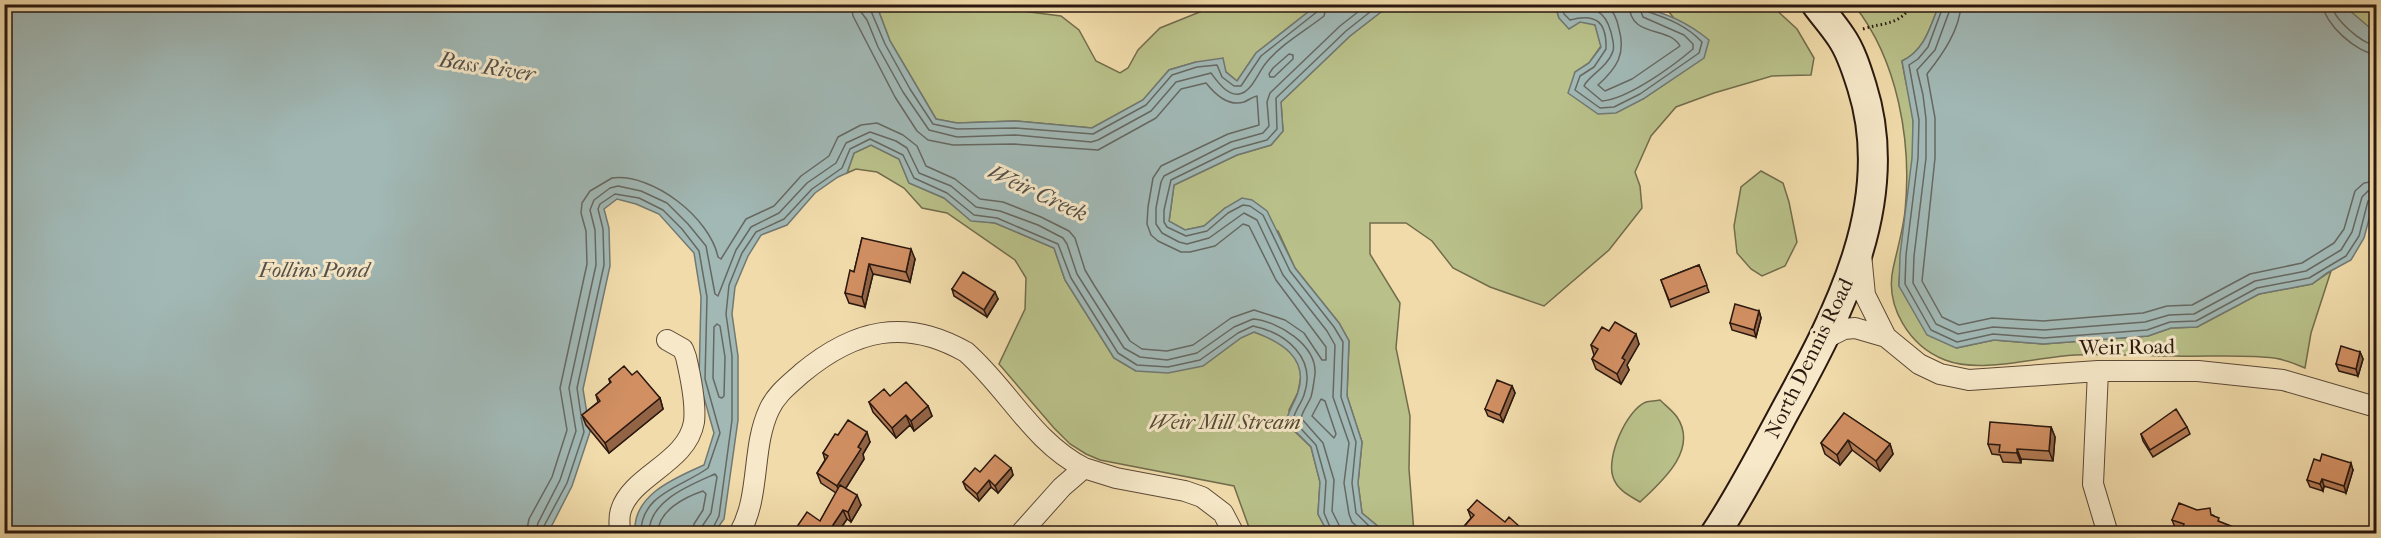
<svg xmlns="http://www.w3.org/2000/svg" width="2381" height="538" font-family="'IM FELL French Canon',serif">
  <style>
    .green { fill: #b9c089; stroke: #726c4c; stroke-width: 1.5 }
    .water { fill: #a1b8b5; stroke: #717873; stroke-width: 1.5 }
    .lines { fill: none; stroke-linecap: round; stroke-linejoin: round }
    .shore { stroke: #666862; stroke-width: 1.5 }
    .minor-casing { stroke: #5c4936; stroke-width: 22 }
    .secondary-casing { stroke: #2a180f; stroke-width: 32 }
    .path { stroke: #2a180f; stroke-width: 3; stroke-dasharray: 1.5 3; stroke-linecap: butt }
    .minor { stroke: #f6e8c8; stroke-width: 20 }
    .secondary { stroke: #f6e8c8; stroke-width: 28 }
    .wall { fill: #b47b54; stroke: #2a180f; stroke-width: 1.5 }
    .shaded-wall { fill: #926445; stroke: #2a180f; stroke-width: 1.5 }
    .building { fill: #d18f62; stroke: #2a180f; stroke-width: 1.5 }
    .labels { text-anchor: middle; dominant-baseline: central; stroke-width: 6; stroke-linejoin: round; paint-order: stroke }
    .street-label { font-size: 21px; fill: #2a180f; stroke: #f6e8c8 }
    .park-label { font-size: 21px; font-style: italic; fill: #554a34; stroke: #f6e8c8 }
    .water-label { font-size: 22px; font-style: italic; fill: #545049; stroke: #f6e8c8 }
  </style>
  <rect width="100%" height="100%" fill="#f1dbaa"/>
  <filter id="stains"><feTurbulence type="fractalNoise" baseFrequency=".00333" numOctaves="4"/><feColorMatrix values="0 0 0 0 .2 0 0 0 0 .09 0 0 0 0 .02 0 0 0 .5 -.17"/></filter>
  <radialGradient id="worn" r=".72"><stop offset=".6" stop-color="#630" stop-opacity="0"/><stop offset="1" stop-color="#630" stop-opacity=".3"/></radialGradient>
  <path class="green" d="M872,5H974L1061,16L1079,30L1096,61L1120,73L1128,68L1138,50L1160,28L1217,5H1317L1256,53L1237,81L1226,72L1196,62L1169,70L1143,100L1092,128L1015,121L957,123L936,119L890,41L879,12Z
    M1390,5H1555L1559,18L1595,24L1601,46L1589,63L1575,72L1643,99L1704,57L1669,12L1642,5H1771L1797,29L1814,58L1811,75L1772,76L1714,93L1676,107L1651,136L1635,172L1640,186L1642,208L1609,250L1544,306L1490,287L1453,268L1432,241L1406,223H1370V254L1400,303L1396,348L1410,416L1409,469L1414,533H1386L1362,513L1358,483L1362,442L1347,396L1349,341L1339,323L1295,268L1278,231L1225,208L1204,226L1185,230L1169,222L1174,185L1237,155L1271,145L1283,131L1281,102L1350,36Z
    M1854,5H1939C1930,27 1925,50 1902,61C1905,81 1911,100 1913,120C1916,175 1901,231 1899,286L1957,348L1994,340L2043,344L2148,336L2171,328L2197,327L2259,294L2312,284L2331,271L2311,333L2305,368C2295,364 2284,359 2274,358C2242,354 2207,357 2175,356C2142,356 2108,353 2075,355C2036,357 1981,374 1945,360C1909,346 1885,306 1893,269C1897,250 1903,230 1905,211C1912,142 1898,60 1854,5Z
    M2343,5H2376V33L2372,30Z
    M871,145L899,159L909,183L944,198L971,220L995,223L1054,248L1065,280L1114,358L1136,371L1254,332L1276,340L1291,351L1302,371L1298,392L1289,410L1292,429L1311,447L1320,482L1318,514L1328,533H1251L1234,486L1100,460L1086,454L1070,444L1054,428L999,364L1025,309L1026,278L1015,260L947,213L922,208L904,188L877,172L856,169L847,173L854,153Z
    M1761,171L1783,183L1789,202L1797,242L1785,266L1762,276L1751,269L1737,253L1734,226L1741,187Z
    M1660,400C1665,405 1673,411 1677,417C1699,450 1661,482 1640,502C1630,496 1617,490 1613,477C1606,458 1626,410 1646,402C1650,401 1656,401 1660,400Z"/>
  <path class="water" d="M4,5H872L879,12L890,41L936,119L957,123L1015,121L1092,128L1143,100L1169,70L1196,62L1223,58L1226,72L1237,81L1256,53L1317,5H1390L1350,36L1281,102L1283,131L1271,145L1237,155L1174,185L1169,221L1185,230L1204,226L1225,208L1242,198L1252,200L1267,211L1295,268L1339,323L1349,341L1347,396L1362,442L1358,483L1362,513L1386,533H1328L1318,514L1320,482L1311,447L1286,422C1288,411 1295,402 1298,392C1309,358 1281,342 1254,332L1241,338L1203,366L1168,373L1136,371L1114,358L1065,280L1054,248L995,223L971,221L944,198L909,183L899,159L871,145L854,153L847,173L838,177L815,193L787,225L761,235L748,256L735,287L732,314L738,356V420L724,519L714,533H635C632,495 675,478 704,465L714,433L699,380L701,297L694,253L659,214L636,204L617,199L604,209L609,228L610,266L583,389L590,432L572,486L548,533H5Z
    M1555,5C1617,4 1660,0 1709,40L1704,58L1643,99L1616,113L1598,114L1568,93L1575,72L1589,63L1601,47L1595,25L1580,22L1569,29L1559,18Z
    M1939,5H2343L2376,33V193L2364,238L2351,260L2327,273L2312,284L2259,294L2197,327L2171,328L2148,336L2043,344L1994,340L1956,348L1927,335L1899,286L1900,255L1912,158L1913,121L1902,61C1925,50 1930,27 1939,5Z"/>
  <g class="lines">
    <path class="shore" d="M860,4L861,12L867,20L878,47L903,92L929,130L957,137L1015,135L1091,142L1098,140L1151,111L1176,82L1211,73C1217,81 1227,96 1239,94C1252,92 1258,72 1266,63C1281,44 1305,31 1324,16L1327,4
      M868,4L885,44L910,89L933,124L957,129L1015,128L1093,134L1146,105L1172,75L1197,67L1217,65L1222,77L1234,86H1241L1261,56L1318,11L1320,4
      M1561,4L1564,14L1570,20C1595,13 1607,21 1606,49L1594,67L1580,76L1575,90L1600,108L1614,107L1640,94L1699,53L1702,42C1687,26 1669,19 1649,12L1646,4
      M1569,4L1572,11C1594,5 1605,11 1611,32C1612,38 1615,45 1613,51C1608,67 1587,77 1584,86L1602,101C1628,99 1673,66 1693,49V44L1684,35L1643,17L1638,4
      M1605,4C1614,11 1617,19 1619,29C1626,54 1617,68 1598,85L1605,91L1632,79L1680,46C1668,25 1630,39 1629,4
      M1944,4L1928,47L1918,59L1909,65L1919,120L1918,158L1906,255L1905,284L1931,330L1957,342L1993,334L2044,338L2147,330L2170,322L2196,321L2257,288L2309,278L2346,256L2359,236L2368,201L2376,197
      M1952,4L1935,50L1917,70L1923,95L1926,119V158L1914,256L1913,283L1936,324L1958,334L1993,327L2044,330L2145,322L2169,315L2194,314L2255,281L2306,271L2341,250L2352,232L2362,197L2368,191L2376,190
      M1961,4C1960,30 1942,55 1927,74L1935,118V158L1922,281L1942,317L1959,325L1992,318L2043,321L2143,313L2167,306L2192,305L2250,274L2302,263L2334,243L2344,229L2355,191L2364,183L2376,181
      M2323,4C2323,23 2358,54 2376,54
      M2332,4C2332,18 2363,45 2376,45
      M1289,54L1293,55V59L1274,77H1270L1269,74L1273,68Z
      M717,324L720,326L725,357L724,396L722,398L719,397L713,378L714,327Z
      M1321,399L1325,401L1336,434L1334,438L1312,416Z
      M581,415L577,388L604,265L603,229L598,209L600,204L615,194L639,198L663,210L682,229L699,251L707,297L705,379L720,433L708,468C682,487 640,494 641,534
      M526,534L529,519L552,477L567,430L560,388L587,264L586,231L581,213L582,203L590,191L612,178C653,173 710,218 718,257L721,259L746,219L774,206L801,176L829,156L838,137L861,125L877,123L903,135L917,146L926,166L955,179L980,199L1003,202L1041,217L1069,231L1075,238L1085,270L1094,285L1130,341L1142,349L1167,351L1193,345L1231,318L1254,310L1285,320L1304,333L1322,360H1326V347L1276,280L1249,226L1243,224L1215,246L1190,252H1181L1158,241L1151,235L1147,224L1148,207L1153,178L1161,166L1228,134L1259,125L1257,96C1252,97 1249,100 1244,102C1228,107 1215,94 1206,83L1181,89L1156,118L1098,150L1014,144L953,145L928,140L917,131L895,97L853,16L851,4
      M535,534L538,523L560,480L576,431L569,388L596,265L595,230L590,210L594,200L610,188L618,186L641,191L667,203L688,224L706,246L715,294L718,296L736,250L751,227L779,213L807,183L836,163L846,143L870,132L896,141L907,148L919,173L951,186L976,207L1000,211L1038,225L1063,238L1067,244L1077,274L1124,348L1140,357L1167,360L1197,353L1234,327L1253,319C1278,321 1317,345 1315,374C1314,381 1313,390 1311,397C1308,404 1303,410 1301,418L1323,443L1334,480L1332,511L1340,527V534
      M543,534L544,526L567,483L584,432L581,417
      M649,534C648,501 690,485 715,474L717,477L711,513L703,525L702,534
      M658,534C657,511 685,497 703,491L706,494L703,510L694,524L693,534
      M710,534L719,516L732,420V356L726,314L729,285L742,253L756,232L784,219L812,189L842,168L850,149L870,139L903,155L914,178L947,193L974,215L997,218L1058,244L1071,278L1118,353L1137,365L1168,367L1200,360L1238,333L1253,326C1286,333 1317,358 1304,395C1301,404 1295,410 1293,420L1316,445L1326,481L1324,513L1333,534
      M1365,534L1352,522L1349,514L1344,483L1349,443L1333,397L1335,345L1327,331L1283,275L1257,220L1244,213L1209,238L1187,244L1179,242L1162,233L1156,224V208L1161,182L1164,176L1231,142L1263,133L1269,126L1267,102L1270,93L1340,26L1368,4
      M1377,534L1356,513L1352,483L1356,442L1341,397L1343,342L1334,327L1290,271L1263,215L1250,206L1243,205L1228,213L1207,231L1186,236L1167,227L1164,222V210L1171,180L1234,149L1267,140L1277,129L1276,98L1346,31L1380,4"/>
    <g class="minor-casing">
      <path id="minor" d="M1861,254L1865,295L1886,337
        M1822,340L1844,329L1855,328L1886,337L1919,364L1940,374L1969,380L2098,371H2198L2283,380L2376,407
        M2098,371L2093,484L2108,534
        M1084,468L1116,478L1185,491L1202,497L1223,513L1234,534
        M620,534C620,525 618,518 621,510C632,475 687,463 694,422C696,405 690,374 686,357L683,349L667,340
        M739,534C761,496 751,449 769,410C776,394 790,384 802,373C854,330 905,317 966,352C1008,389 1033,442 1084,468L1062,487L1020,534"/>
    </g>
    <g class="secondary-casing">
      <path id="secondary" d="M1715,534C1741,495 1763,452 1785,411C1839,313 1898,201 1862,87C1857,71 1851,51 1841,37C1834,26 1824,15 1816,4"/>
    </g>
    <path class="path" d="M1863,29C1884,22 1900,26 1912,4"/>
    <use href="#minor" class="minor"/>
    <use href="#secondary" class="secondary"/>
  </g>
  <path class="wall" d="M862,238L915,259L910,282L873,274L865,307L849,303L845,293L854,272Z
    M1699,265L1709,292L1671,307L1661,280Z
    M952,289L998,299L987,317L954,296Z
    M1759,311L1761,318L1756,337L1732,330L1730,323Z
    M1609,331L1639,344L1627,365L1629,370L1621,384L1596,369L1592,359L1594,355L1591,345Z
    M2360,352L2363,359L2358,376L2339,371L2336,364Z
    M632,375L660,398L663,409L609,453L586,425L582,415L598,402L596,395L610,383L609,379Z
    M1512,386L1515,393L1503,422L1488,416L1485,409Z
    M869,402L928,406L932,416L914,431L910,425L896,438L873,412Z
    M1844,413L1890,444L1893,454L1880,471L1852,450L1840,465L1825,454L1821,443Z
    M2051,427L2055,437L2053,461L2021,459V463L2003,462L2000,455L1992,454L1988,444Z
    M2187,427L2190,434L2153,457L2143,441L2141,434Z
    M838,435L870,442L863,454L864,459L845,489L861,505L851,522L847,519L837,534H792L820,521L836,493L821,483L817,473L825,460L823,453Z
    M1011,468L1013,475L998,493L991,487L979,501L966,489L963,482Z
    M2353,470L2346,493L2324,486L2323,491L2310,487L2307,480Z
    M1468,510L1505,522L1523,534H1462L1461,530L1471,518Z
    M2213,515L2220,522L2236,528L2239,534H2185L2176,530L2172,520Z"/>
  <path class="shaded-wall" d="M911,249L915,259L910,282L906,272Z
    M869,264L873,274L865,307L862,297Z
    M995,292L998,299L987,317L984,310Z
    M1759,311L1761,318L1756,337L1754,330Z
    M1636,334L1639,344L1627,365L1629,370L1621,384L1617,374L1622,358Z
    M2360,352L2363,359L2358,376L2356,369Z
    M1512,386L1515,393L1503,422L1500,415Z
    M660,398L663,409L609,453L605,443Z
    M928,406L932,416L914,431L911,421Z
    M906,415L910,425L896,438L892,428Z
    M2051,427L2055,437L2053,461L2049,451Z
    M867,432L870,442L863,454L864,459L841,496L837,486L858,447Z
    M1848,440L1852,450L1840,465L1837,455Z
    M1890,444L1893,454L1880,471L1876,461Z
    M2017,449L2021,459V463L2017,453Z
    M2351,463L2353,470L2346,493L2344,486Z
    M1011,468L1013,475L998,493L995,486Z
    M2322,479L2324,486L2323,491L2320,484Z
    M989,480L991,487L979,501L977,494Z
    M857,495L861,505L851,522L848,512Z
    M843,510L847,519L837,534H827Z
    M1520,527L1523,534H1514Z"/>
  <path class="building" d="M862,238L911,249L906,272L869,264L862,297L845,293L850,270L854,272Z
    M1699,265L1707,285L1669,300L1661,280Z
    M963,272L995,292L984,310L952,289Z
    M1735,304L1759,311L1754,330L1730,323Z
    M1615,322L1636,334L1622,358L1625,360L1617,374L1592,359L1598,349L1591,345L1602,327L1609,331Z
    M2341,346L2360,352L2356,369L2336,364Z
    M624,366L632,375L637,371L660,398L605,443L582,415L600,401L596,395L611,382L609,379Z
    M1497,380L1512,386L1500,415L1485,409Z
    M906,382L928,406L911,421L906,415L892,428L869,402L884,389L890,396Z
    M2176,409L2187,427L2150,450L2141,434Z
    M1844,413L1890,444L1876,461L1848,440L1837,455L1821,443Z
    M848,420L867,432L858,447L861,449L837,486L817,473L828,456L823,453L835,434L838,435Z
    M1990,422L2051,427L2049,451L2017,449V453L1999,452L2000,445L1988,444Z
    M2322,454L2351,463L2344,486L2322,479L2320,484L2307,480L2314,459L2320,461Z
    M995,455L1011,468L995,486L989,480L977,494L963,482L975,468L980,472Z
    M840,485L857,495L848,512L843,510L827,534H792L807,512L820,521Z
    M1477,500L1505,522L1509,517L1520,527L1514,534H1496L1494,532L1493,534H1465L1461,530L1474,515L1468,510Z
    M2179,503L2197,510L2210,508L2211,515L2219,518L2218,521L2236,528L2234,534H2198L2183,527L2184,524L2172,520Z"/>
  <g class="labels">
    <g class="street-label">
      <text transform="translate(2127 347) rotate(-1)">Weir Road</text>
      <text transform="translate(1809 358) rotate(-64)">North Dennis Road</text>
    </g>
    <g class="park-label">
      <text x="1225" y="422">Weir Mill Stream</text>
    </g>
    <g class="water-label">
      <text transform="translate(487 67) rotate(9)">Bass River</text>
      <text transform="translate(1038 193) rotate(25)">Weir Creek</text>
      <text x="314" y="270">Follins Pond</text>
    </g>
  </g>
  <rect width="2381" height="538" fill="none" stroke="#f1dbaa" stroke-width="24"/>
  <rect x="6" y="6" width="2369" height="526" fill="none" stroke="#2a180f" stroke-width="3"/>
  <rect x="12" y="12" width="2357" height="514" fill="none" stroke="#2a180f" stroke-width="1.5"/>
  <rect width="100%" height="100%" filter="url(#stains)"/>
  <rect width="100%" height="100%" fill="url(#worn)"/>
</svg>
